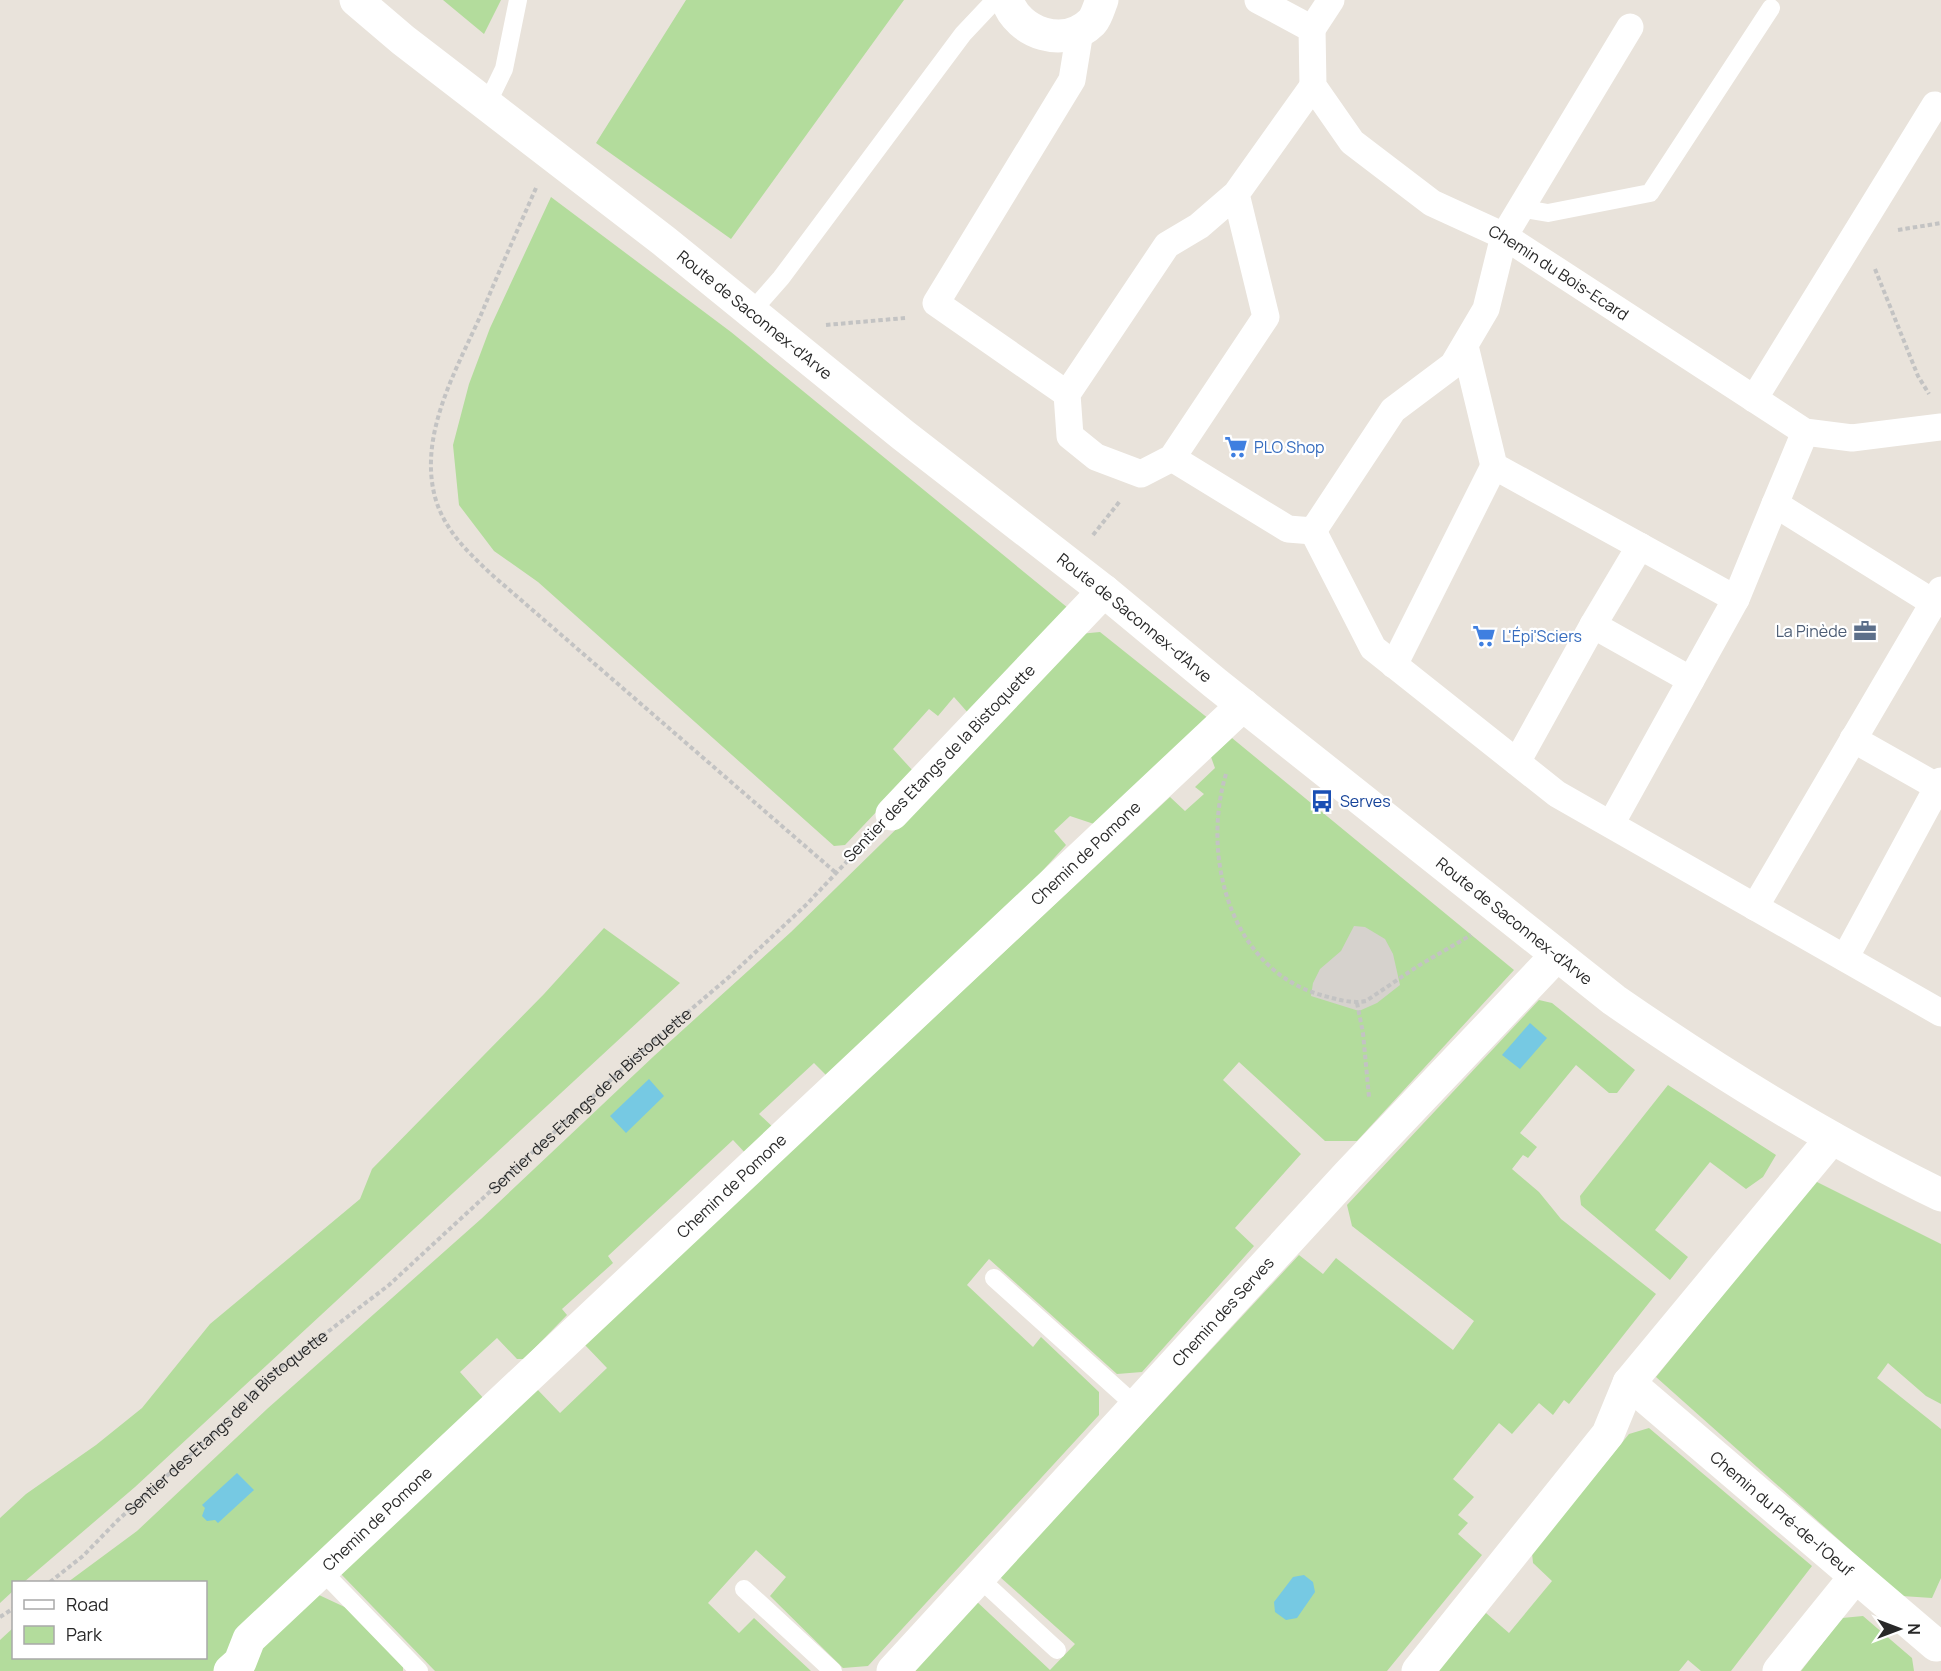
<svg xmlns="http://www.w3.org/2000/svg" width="1941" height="1671" font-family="Manrope,sans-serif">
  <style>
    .green { fill: #b3dc9c }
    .plaza { fill: #d6d2cd }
    .water { fill: #76c9e3 }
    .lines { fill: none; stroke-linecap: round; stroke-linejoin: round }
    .path { stroke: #c3c3c3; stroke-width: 4; stroke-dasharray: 4.5 3; stroke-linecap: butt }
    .service { stroke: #fff; stroke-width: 18 }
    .pedestrian { stroke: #fff; stroke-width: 27 }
    .minor { stroke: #fff; stroke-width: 33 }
    .tertiary { stroke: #fff; stroke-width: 33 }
    .labels { text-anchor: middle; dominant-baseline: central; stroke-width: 4.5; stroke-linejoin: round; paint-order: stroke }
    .street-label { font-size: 16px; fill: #282828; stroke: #fff }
    .shop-label { font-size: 16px; fill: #366cbe; stroke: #fff; text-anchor: start }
    .service-label { font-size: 16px; fill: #4e5e75; stroke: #fff; text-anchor: end }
    .transit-label { font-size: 16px; fill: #164399; stroke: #fff; text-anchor: start }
  </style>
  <rect width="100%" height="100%" fill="#e9e3db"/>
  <path class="green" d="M443,0H501L484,34Z
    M686,0H904L731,239L596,143Z
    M551,197L731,332L1068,608L969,714L954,697L938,716L929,709L893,749L914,772L845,845L834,846L538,582L494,551L459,505L453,445L469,384L490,328Z
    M1100,632L1209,719L1094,824L1070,816L1054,831L1066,845L1025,890L827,1076L814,1063L759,1114L776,1130L748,1156L733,1140L608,1256L613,1263L562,1309L567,1315L524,1359H517L497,1338L460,1372L485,1400L233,1657L217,1671H0V1640L13,1628L14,1658H206V1582H68L137,1531L267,1409L481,1219L654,1056L791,932L926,800L1079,634Z
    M1232,738L1514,970L1357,1141H1325L1239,1062L1223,1080L1301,1154L1235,1228L1254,1246L1142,1372L1117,1374L989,1259L967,1285L1033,1347L1041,1337L1099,1392V1415L868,1666L843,1668L770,1596L786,1577L756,1550L708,1603L739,1633L754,1618L811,1671H435L340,1573L536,1388L560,1413L607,1368L584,1344L1170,797L1185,811L1204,794L1195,787L1215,768L1211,757Z
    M604,928L680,983L135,1487L24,1582H14L13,1591L0,1603V1518L26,1494L96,1445L142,1408L210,1324L360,1199L372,1169L544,994Z
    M1539,1000L1552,1003L1635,1070L1617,1093H1609L1576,1065L1520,1133L1537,1147L1528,1158L1523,1155L1512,1169L1539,1192L1561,1219L1656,1294L1569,1404L1564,1400L1553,1415L1539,1403L1512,1434L1499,1423L1453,1479L1474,1497L1458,1515L1468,1523L1458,1534L1482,1555L1387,1671H914L975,1600L1050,1670L1075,1644L1000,1577L1299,1255L1323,1274L1336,1258L1453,1350L1474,1321L1352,1226L1347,1205Z
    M1668,1085L1776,1155L1763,1177L1746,1189L1710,1162L1655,1230L1688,1257L1670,1280L1581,1205L1580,1196Z
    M1815,1181L1941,1244V1404L1926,1396L1888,1363L1877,1378L1941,1429V1578L1932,1598L1902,1596L1656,1377Z
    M1649,1428L1812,1566L1731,1671H1701L1688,1660L1679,1671H1437L1486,1613L1509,1633L1552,1581L1533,1563L1532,1553L1629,1434Z
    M319,1595L351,1610L403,1665V1671H243L255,1654Z
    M1863,1616L1912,1658L1914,1671H1801L1842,1618Z"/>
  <path class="plaza" d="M1354,926L1365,927L1385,939L1393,954L1400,985L1377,1003L1359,1011L1311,996L1313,983L1320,969L1341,951Z"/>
  <path class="water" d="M1530,1023L1547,1038L1520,1069L1502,1055Z
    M649,1079L664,1096L626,1133L610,1116Z
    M237,1473L254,1490L218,1523L215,1520L207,1521L202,1516L205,1508L202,1505Z
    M1304,1575L1313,1582L1315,1592L1297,1618L1286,1620L1275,1612L1274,1602L1293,1577Z"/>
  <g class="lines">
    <g class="path">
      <path d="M536,188C518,229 500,269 483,310C458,367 418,433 435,497C444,530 468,552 491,574L835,872"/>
      <path d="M1898,230L1941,223"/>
      <path d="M1875,269L1918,376L1929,394"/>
      <path d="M826,325L905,318"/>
      <path d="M1093,535L1120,501"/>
      <path d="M1226,774C1201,856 1230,969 1321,995C1336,999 1351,1004 1366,1001L1418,966L1471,935"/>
      <path d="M1357,1003L1363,1033L1369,1097"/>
      <path id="s1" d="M50,1582L83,1556L118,1520L221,1427L270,1376L389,1285L641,1052L729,977L807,904L868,839"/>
      <path d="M0,1617L14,1608"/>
    </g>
    <path class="service" d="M487,104L504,69L518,0
      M1519,208L1548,213L1650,193L1771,8
      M752,311L781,278L963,34L995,0
      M994,1278L1136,1406
      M323,1572L419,1671
      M979,1578L1057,1650
      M744,1589L833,1671"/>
    <g class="pedestrian">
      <path id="s2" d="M1258,0L1312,29L1313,86L1352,142L1432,203L1504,236L1805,432L1852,438L1941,427"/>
      <path d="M1312,29L1331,0"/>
      <path d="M1236,194L1199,226L1167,245L1067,394L1070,436L1096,457L1141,474L1172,458L1266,317L1236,194L1313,86"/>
      <path d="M1465,346L1494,466L1736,599"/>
      <path d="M1067,394L936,303L1072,80L1080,31"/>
      <path d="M1754,399L1935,105"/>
      <path d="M1805,432L1775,504L1934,603"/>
      <path d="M1172,458L1288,529L1313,531L1393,410L1453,365L1486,309L1504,236L1630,27"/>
      <path d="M1313,531L1373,648L1557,794L1941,1013"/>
      <path d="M1640,546L1593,625L1691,680"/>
      <path d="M1394,665L1494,466"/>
      <path d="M1853,739L1938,787"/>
      <path d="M1517,762L1593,625"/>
      <path d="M1611,824L1736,599L1775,504"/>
      <path d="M1755,907L1941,590"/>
      <path d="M1845,958L1941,781"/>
    </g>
    <g class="minor">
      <path d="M1007,0C1018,34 1065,49 1092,22C1097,16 1099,7 1102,0"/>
      <path d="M892,814L1104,591"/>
      <path id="s3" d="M1629,1383L1936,1645"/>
      <path id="s4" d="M230,1671L240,1662L249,1639L1243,705"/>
      <path id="s5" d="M893,1671L1348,1175L1557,955"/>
      <path d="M1418,1671L1608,1434L1629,1383L1832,1138"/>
      <path d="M1779,1671L1855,1577"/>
    </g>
    <path class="tertiary" id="s6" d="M356,0L403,40L664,241L903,435L1104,591L1215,683L1614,1000C1718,1072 1827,1140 1941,1195"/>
  </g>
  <defs>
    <g id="supermarket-bare" transform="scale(1.8)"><path d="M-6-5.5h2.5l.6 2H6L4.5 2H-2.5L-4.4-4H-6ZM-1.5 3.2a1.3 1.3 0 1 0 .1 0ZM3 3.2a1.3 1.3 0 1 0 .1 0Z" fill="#3f7fe0" stroke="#fff" stroke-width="2.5" paint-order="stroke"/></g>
    <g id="office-bare" transform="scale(1.8)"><path d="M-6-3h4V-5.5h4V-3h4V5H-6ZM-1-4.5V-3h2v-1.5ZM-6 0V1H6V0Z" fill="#5c6f8a" stroke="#fff" stroke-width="2.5" paint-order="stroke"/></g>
    <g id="bus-bare" transform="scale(1.8)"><path d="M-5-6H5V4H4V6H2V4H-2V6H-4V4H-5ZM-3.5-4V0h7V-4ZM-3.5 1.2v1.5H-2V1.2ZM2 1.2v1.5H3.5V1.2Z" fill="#1a4fb4" stroke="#fff" stroke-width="2.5" paint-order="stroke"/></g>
  </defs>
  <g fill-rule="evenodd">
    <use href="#supermarket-bare" x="1236" y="447"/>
    <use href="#office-bare" x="1865" y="631"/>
    <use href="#supermarket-bare" x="1484" y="636"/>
    <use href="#bus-bare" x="1322" y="801"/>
  </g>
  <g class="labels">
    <g class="street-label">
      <text stroke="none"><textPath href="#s2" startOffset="432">Chemin du Bois-Ecard</textPath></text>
      <text stroke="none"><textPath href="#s6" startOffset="508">Route de Saconnex-d'Arve</textPath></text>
      <text stroke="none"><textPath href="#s6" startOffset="994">Route de Saconnex-d'Arve</textPath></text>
      <text transform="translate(939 763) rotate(-46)">Sentier des Etangs de la Bistoquette</text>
      <text stroke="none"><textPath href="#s4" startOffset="1186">Chemin de Pomone</textPath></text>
      <text stroke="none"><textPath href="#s6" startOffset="1480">Route de Saconnex-d'Arve</textPath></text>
      <text stroke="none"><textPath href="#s1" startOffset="724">Sentier des Etangs de la Bistoquette</textPath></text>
      <text stroke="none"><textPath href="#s4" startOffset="700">Chemin de Pomone</textPath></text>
      <text stroke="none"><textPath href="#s5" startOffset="488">Chemin des Serves</textPath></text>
      <text stroke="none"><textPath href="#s1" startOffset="238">Sentier des Etangs de la Bistoquette</textPath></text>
      <text stroke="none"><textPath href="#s3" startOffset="201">Chemin du Pré-de-l'Oeuf</textPath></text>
      <text stroke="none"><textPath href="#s4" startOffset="214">Chemin de Pomone</textPath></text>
    </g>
    <g class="shop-label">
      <text x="1254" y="447">PLO Shop</text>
      <text x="1502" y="636">L'Épi'Sciers</text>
    </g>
    <g class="service-label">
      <text x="1847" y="631">La Pinède</text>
    </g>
    <g class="transit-label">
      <text x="1340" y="801">Serves</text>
    </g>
  </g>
  <rect x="12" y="1581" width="195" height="78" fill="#ffffff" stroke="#a9a9a9" stroke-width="1.5"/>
  <rect x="24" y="1600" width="30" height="9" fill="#ffffff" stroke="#a9a9a9" stroke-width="1.5"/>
  <text x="66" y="1611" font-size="18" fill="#282828">Road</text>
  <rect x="24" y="1626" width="30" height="18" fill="#b3dc9c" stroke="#a9a9a9" stroke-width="1.5"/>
  <text x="66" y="1641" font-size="18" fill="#282828">Park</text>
  <g transform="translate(1899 1629) rotate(90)" stroke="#ffffff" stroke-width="4.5" paint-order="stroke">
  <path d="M0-4.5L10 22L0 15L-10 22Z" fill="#282828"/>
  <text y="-9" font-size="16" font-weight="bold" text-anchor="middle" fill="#282828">N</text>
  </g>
</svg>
